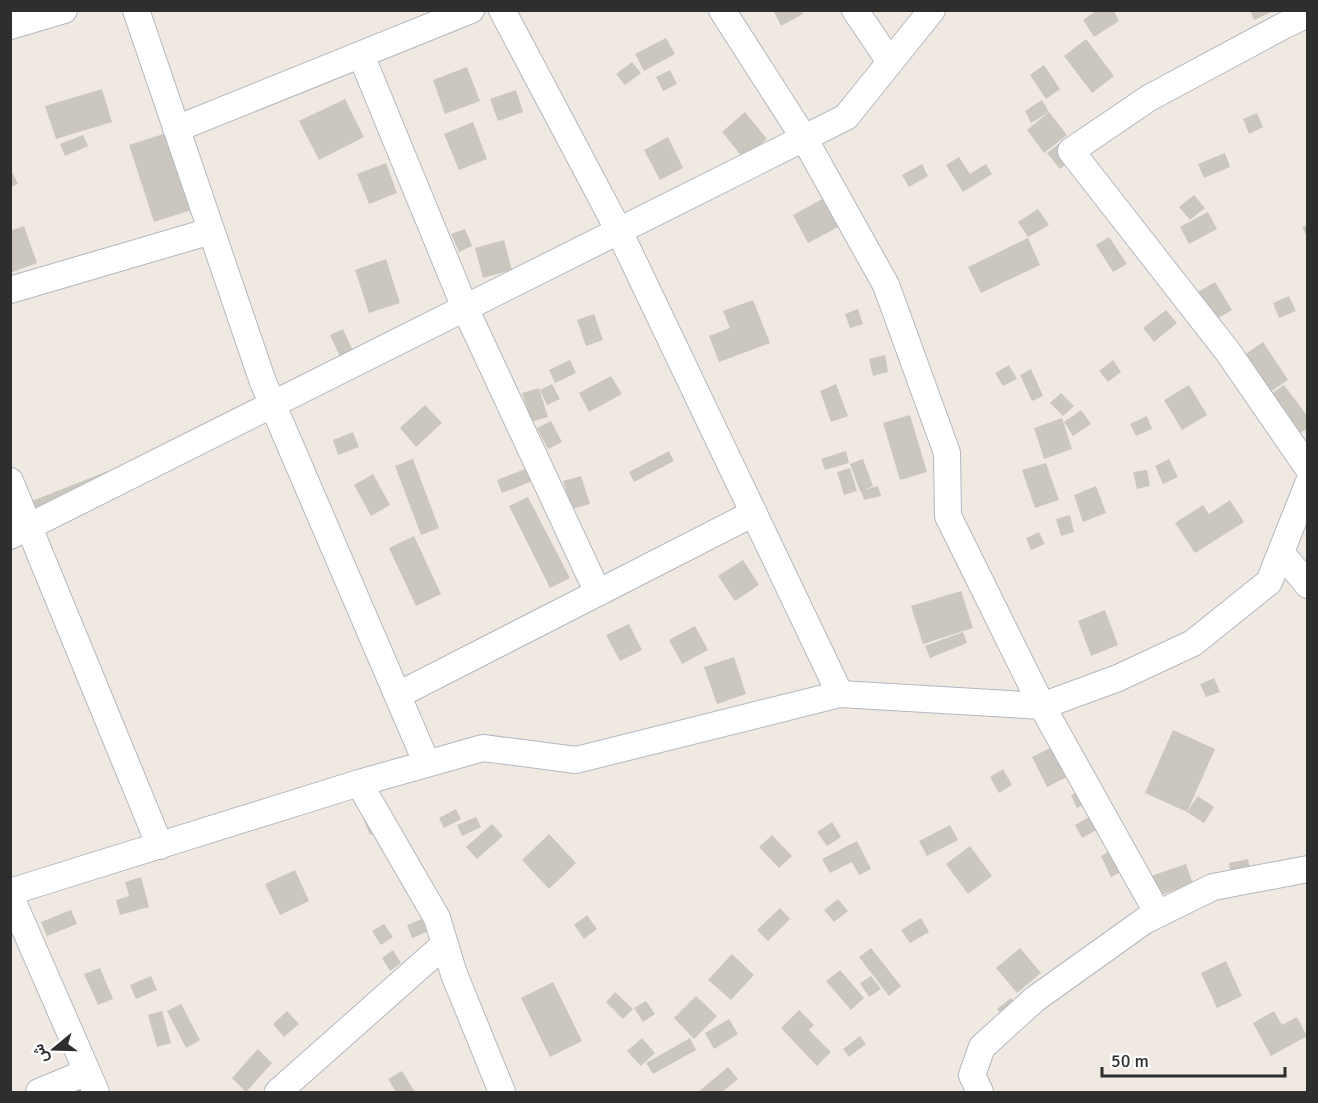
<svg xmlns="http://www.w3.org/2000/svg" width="1318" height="1103" font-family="Signika,Vazirmatn,sans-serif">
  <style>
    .building { fill: #cbc7bf }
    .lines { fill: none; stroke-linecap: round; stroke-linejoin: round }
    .street-casing { stroke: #b4b7c1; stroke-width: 28 }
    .street { stroke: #fff; stroke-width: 26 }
  </style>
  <rect width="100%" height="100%" fill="#efe9e1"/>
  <path class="building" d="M773,10H801L803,14L781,26Z
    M1097,10H1113L1119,21L1094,37L1083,20Z
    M1250,10H1276L1254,20Z
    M666,38L675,54L644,71L635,54Z
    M1086,39L1114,76L1092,93L1064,56Z
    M632,62L641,73L625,85L616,74Z
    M1044,65L1060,89L1046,99L1030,75Z
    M467,67L480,101L445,114L433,80Z
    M670,70L677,84L663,91L656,77Z
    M102,89L112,122L56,139L45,106Z
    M516,90L523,112L498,121L490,99Z
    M345,99L364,137L319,160L299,121Z
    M1042,100L1049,112L1031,123L1025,111Z
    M745,112L767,139L744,159L722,132Z
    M1049,112L1067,135L1044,153L1027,130Z
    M1257,113L1263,127L1249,134L1243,119Z
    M473,122L487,159L459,170L444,134Z
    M182,128L201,207L154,222L129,145Z
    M83,135L88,146L65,156L60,144Z
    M668,137L683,168L660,180L644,150Z
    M1065,139L1078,154L1060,169L1047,153Z
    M1225,153L1230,167L1204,178L1198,164Z
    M959,157L970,174L986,164L992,174L963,192L946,165Z
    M386,163L397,193L369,204L357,174Z
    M922,164L928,176L909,187L902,175Z
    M10,168L18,184L10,187Z
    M1194,195L1205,208L1190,220L1179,207Z
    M826,197L842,225L808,243L793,215Z
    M1038,209L1049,225L1028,237L1018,222Z
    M1208,212L1217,229L1189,244L1180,227Z
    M1308,225V239L1302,227Z
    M24,226L37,263L10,273V231Z
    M465,229L472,246L459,252L451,234Z
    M1109,237L1127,264L1113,272L1096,245Z
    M1028,238L1040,265L981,293L968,267Z
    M504,240L512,270L483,278L475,248Z
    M386,259L400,303L369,313L355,270Z
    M1215,282L1232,310L1215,320L1198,292Z
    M1289,296L1296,311L1279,318L1273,303Z
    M753,300L770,343L719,362L709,336L730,328L723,311Z
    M858,309L863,324L850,328L845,314Z
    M1166,310L1177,323L1154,342L1143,328Z
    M594,314L603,340L586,346L577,320Z
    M343,329L353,351L343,363L330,335Z
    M1263,342L1288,380L1269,393L1244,355Z
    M885,355L888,372L873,376L869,359Z
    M570,360L576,373L555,383L549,370Z
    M1113,360L1121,372L1108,382L1099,371Z
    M1009,365L1017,379L1003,386L995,373Z
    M1031,369L1043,396L1032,401L1020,375Z
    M611,376L622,394L589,412L579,393Z
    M552,384L560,399L547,405L540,390Z
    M836,384L848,416L831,422L820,391Z
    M1189,385L1207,415L1182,430L1164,400Z
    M1284,385L1308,417V428L1300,433L1272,393Z
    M539,388L548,417L531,422L522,393Z
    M1061,393L1074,406L1063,416L1050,403Z
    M425,405L442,423L416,447L400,428Z
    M1081,410L1091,424L1073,436L1064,422Z
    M910,415L927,472L900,480L883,423Z
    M1147,416L1152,429L1136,436L1130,424Z
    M1062,418L1072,449L1044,459L1034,428Z
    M551,421L562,442L548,449L537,428Z
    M353,432L359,447L338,455L333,440Z
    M669,451L674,461L634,482L629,472Z
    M846,451L849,463L825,470L821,459Z
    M413,459L439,528L421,535L395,466Z
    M863,459L873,486L864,490L878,486L881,496L864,500L861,491H860L850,464Z
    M1169,459L1178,477L1163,484L1155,466Z
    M1046,463L1059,500L1035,508L1022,470Z
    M530,467L535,480L502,493L497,480Z
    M850,468L857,491L844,495L837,472Z
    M1147,470L1150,486L1137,489L1133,472Z
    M108,471L114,486L38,516L32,501Z
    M373,474L390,505L371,516L354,485Z
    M581,476L590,504L572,509L563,481Z
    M1096,486L1106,513L1083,522L1074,495Z
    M528,497L570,578L550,588L509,506Z
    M1230,500L1244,522L1195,553L1175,523L1203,505L1209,514Z
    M1070,515L1074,532L1061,536L1056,519Z
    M1039,532L1045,544L1031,550L1026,538Z
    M414,536L441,594L416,606L389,548Z
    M743,560L759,585L735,601L718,576Z
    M961,591L973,628L923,644L911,606Z
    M1105,610L1118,645L1091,656L1078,621Z
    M629,624L642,650L620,661L606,635Z
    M695,626L708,650L682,664L669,640Z
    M963,632L967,643L930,658L925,646Z
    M734,657L746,694L717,704L704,667Z
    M1214,678L1220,692L1206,697L1200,684Z
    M1173,730L1215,749L1187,812L1145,793Z
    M1058,744L1073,774L1047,787L1032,757Z
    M1003,769L1012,785L999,793L990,777Z
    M1086,789L1092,801L1077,808L1071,795Z
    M1198,796L1214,807L1204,823L1187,812Z
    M456,809L461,819L444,828L439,818Z
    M379,812L385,829L370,835L363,818Z
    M476,817L481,827L462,836L457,825Z
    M1089,817L1096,830L1082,838L1075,825Z
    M832,822L841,837L827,846L817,832Z
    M492,824L503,836L477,859L466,847Z
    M950,825L958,840L927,856L919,841Z
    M549,834L576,863L549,889L522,860Z
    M772,835L792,856L779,868L759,847Z
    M857,841L871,869L859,875L852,862L830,873L822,859Z
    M970,846L992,876L968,894L946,864Z
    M1117,847L1128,868L1111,877L1101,856Z
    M1248,859L1252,877L1232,881L1229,863Z
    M1186,864L1193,884L1158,896L1151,876Z
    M295,870L309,901L280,915L265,884Z
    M141,877L149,907L120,915L116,900L129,896L125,882Z
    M838,899L848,911L834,922L824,910Z
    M780,908L790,919L768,941L757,930Z
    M71,910L77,924L47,936L41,922Z
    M587,915L597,929L584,939L574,925Z
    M921,918L929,932L910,943L901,930Z
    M422,919L427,932L412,938L407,925Z
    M384,924L393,937L381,945L372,931Z
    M871,948L901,986L889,996L859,957Z
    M1020,948L1041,973L1017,993L996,968Z
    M393,950L401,963L390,971L382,958Z
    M732,954L754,975L731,1000L708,980Z
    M1226,961L1242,996L1217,1008L1201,973Z
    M100,968L113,999L98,1005L84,974Z
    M840,970L864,998L851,1010L826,981Z
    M151,976L157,990L136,999L130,985Z
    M871,976L881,989L869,997L860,983Z
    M553,982L582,1041L550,1057L521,998Z
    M615,992L633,1009L623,1019L606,1002Z
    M696,996L717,1016L694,1039L674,1018Z
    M1011,998L1021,1010L1007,1021L997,1009Z
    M646,1001L655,1014L643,1022L634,1008Z
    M181,1004L200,1040L186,1048L167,1011Z
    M799,1010L814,1025L809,1030L831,1052L817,1066L781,1028Z
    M162,1011L171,1043L157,1047L148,1015Z
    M287,1011L299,1024L284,1037L273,1024Z
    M1274,1011L1282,1025L1297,1017L1307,1036L1271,1056L1253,1023Z
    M729,1019L738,1034L714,1049L705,1033Z
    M860,1036L866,1044L849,1057L843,1049Z
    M642,1038L655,1053L641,1066L627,1051Z
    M690,1038L696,1050L653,1074L646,1063Z
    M258,1049L272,1063L246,1092L232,1078Z
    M728,1067L738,1079L722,1092H698Z
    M402,1071L415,1092H396L388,1079Z"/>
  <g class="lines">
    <g class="street-casing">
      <path id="street" d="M136,10L263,382L427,764
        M502,10L619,231L840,694
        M722,10L804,138L886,285L947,453L948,516L1042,706L1158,914
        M855,10L890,62
        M1308,14L1283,26L1149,98L1071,151L1228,352L1308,468
        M10,26L64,10
        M361,55L465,308L598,593
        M176,129L471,10
        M10,290L211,231
        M10,481L160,846
        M10,536L846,117L932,10
        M1281,553L1308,585
        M398,695L754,513
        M359,783L437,918L454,974L502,1092
        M10,892L359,783L483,748L576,760L840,694L1042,706L1118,678L1193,643L1269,582L1308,484
        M10,895L96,1092
        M39,1092L87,1072
        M278,1092L445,944
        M980,1092L972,1075L982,1047L1035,999L1144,921L1213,887L1308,869"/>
    </g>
    <use href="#street" class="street"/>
  </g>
  <rect width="1318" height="1103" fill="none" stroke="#2e2e2e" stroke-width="24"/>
  <g transform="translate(54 1049) rotate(251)" stroke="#ffffff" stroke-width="4.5" paint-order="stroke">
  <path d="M0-4.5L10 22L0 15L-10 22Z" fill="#2e2e2e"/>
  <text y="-9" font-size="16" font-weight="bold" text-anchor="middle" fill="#2e2e2e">ش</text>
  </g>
  <path d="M1102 1067v9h183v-9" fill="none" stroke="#2e2e2e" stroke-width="3"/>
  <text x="1111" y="1067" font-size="18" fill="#2e2e2e" stroke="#ffffff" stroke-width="4.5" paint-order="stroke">50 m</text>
</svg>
